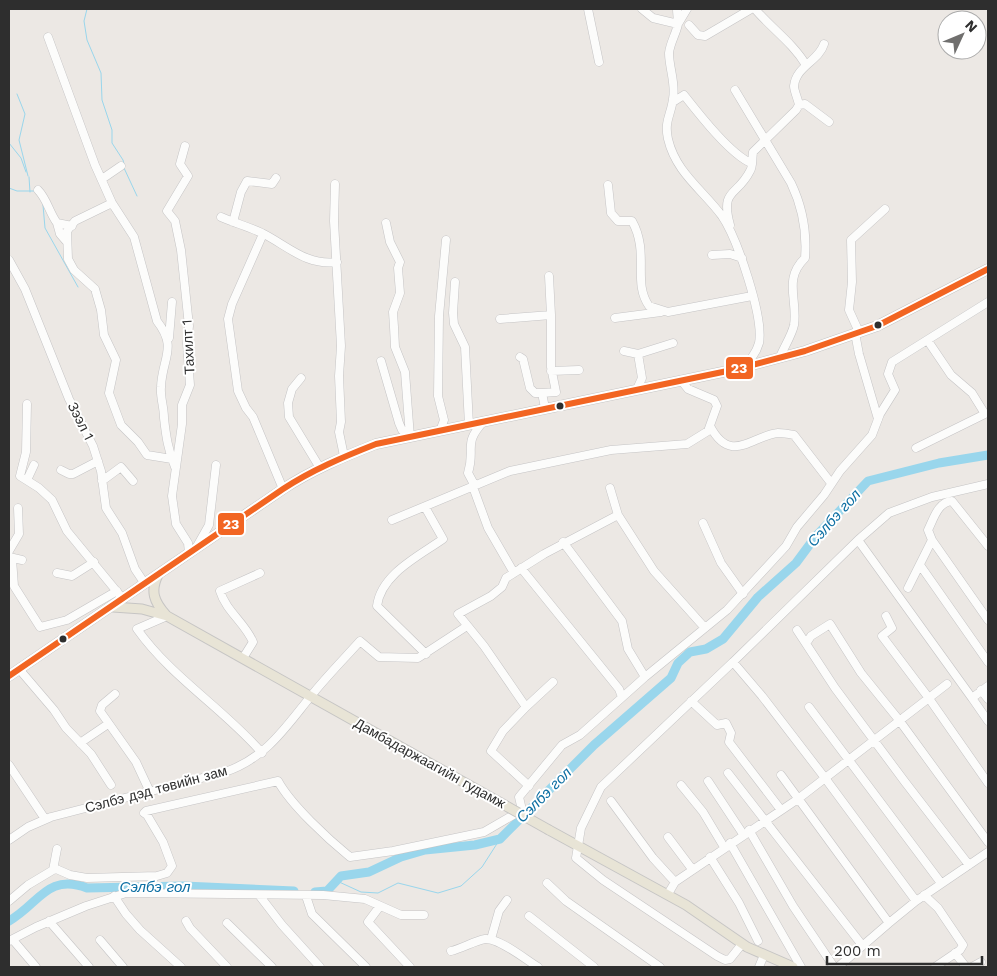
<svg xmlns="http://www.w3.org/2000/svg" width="997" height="976" font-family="'Work Sans',sans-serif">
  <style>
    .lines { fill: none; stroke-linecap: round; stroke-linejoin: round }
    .stream { stroke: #99d6ec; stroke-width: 1 }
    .river { stroke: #99d6ec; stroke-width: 9 }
    .minor-casing { stroke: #c5c4c5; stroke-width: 9 }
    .major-casing { stroke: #c6c5c4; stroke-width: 11 }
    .minor { stroke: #fcfcfb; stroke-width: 8 }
    .major { stroke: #e8e4d6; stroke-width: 9 }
    .major-bridge-casing { stroke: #c6c5c4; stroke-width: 11; stroke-linecap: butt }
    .major-bridge { stroke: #e8e4d6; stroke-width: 9 }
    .bus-1-casing { stroke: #fff; stroke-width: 10 }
    .bus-1 { stroke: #f26522; stroke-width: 6 }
    .bus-dot { fill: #2e2e2e; stroke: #fff; stroke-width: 2 }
    .labels { text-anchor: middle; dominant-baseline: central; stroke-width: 4; stroke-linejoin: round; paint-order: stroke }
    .street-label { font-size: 14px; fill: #2e2e2e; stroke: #fff }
    .water-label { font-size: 15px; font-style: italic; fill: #0d6fa3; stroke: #fff }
    .line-badge { stroke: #fff; stroke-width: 2 }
    .badge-label { font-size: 14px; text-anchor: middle; font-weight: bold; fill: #fff }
  </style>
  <rect width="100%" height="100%" fill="#ece8e4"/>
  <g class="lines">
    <path class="stream" d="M87,9L84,21L87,40L101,73L102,100L112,130V143L123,160L124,164
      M17,94L25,114L19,140L28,176
      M9,143L21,158L26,172
      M124,168L137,196
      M29,177L30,192
      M9,188L17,191H35
      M43,205L45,228L78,287
      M337,881L361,892L378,893L398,883L438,893L461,886L482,867L500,839"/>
    <path class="river" d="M315,892L327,891L341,876L369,872L401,857L425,850L475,845L500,839L594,745L671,678L678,663L690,652L706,649L723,639L758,597L796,563L816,536L868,481L939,463L988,455
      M9,921C39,904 47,873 87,888L184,886L294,891"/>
    <g class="minor-casing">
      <path id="minor" d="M588,9L599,62
        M642,9L653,18L678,24L687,9
        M677,9C677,14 678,19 678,24C676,34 670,43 669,53C669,68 676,83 673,99C671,115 664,121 668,139C676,173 703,190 722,216C737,238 764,317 759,343C756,354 750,360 742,368
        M755,9C771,28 793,43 806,65
        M689,25L698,35L705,36L751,9
        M48,37L95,165L112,203L134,237L157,321C178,348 162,358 161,387C160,397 164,407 164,418C166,436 168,450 175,467
        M735,90L791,183C803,208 807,232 805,258C783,279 798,300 794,325C792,335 784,347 780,357
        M673,102L684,95C699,114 730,154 751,163
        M799,105L805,104L829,122
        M185,146L180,164L188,176L167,211L175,221L181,250L189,326L187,343L190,385L182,405V424L172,496L176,524L188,543L189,553
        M102,179L121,166
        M335,184L334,221L341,346L339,376L341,422L339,432L344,456
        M608,185L611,213L618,221H632C650,253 632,282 649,306L668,312L752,296
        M38,190C47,199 49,212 57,223L72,226
        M112,203L75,221L67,231L68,259L74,270L95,289L101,310L104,335L116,360L109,393L121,425L138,442L147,455L172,459
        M221,217C235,223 249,227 262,233C288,246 306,266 337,262
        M233,222L241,192L247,181L272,184L276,178
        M57,223L60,234L66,241
        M730,225C720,188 737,197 750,171C753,167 752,158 753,152L796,110L799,105C798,99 794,91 794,86C796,66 819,61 824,44
        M263,234L232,304L228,319L238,391L246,408L253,417L283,489
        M712,255L730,254L742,258
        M9,260L25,289L69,399L93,446L101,471L106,508L122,533L135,569L145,584
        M549,276L551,315
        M455,282L453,313L454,324L465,347L469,425
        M615,318L661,312
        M500,319L551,315V367L556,392L542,393L545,408
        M859,332L849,310L852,282L851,240L885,209
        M855,333L859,354L878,419
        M169,338L172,302
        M624,351L638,354
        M520,357L523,359L530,388L535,393H542
        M381,361L399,423L402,430L410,437L405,372L395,347L394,327L393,312L400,293L398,268L400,262L390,242L386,223
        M551,371L579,370
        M301,378L292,389L288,403L289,417L320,468
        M637,389L642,378L638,354L673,343
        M27,404L26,452L20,476L39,488L52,500L67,531L123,599
        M710,426C731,466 753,435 778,433C783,433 789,434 794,435L831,483
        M440,431L444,420L438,396L439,316L446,240
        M916,448L985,414L972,393L951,375L928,341
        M61,470L69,474H73L98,461
        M27,480L34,465
        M102,481L121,467L133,481
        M475,486L468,473C476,447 462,445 484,421
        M473,487L488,528L514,573
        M610,488L618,515
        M425,507L443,539C419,556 381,574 377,606L426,654
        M392,520L510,471L611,450L687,444L708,431L717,406L714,400L688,389L681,380
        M703,523L721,563L743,594
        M858,540L972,698L988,686
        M932,540L988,620
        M196,548L209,525L216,465
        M9,551L19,534L18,508
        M9,557L22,560
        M12,559L14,586L40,627L67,620L117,591
        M920,565L988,662
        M521,568L619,689L622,697
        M57,573L72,576L94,562
        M908,588L932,540L928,530C934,518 938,502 952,501L988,546
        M167,616L137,629C171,677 224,709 262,753
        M886,616L892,628L882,636L928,697L988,783
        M797,630L835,688L905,782L969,865
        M807,642L811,636L830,624L861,673L899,720L988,842
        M243,658L253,642C245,623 226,611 220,591L260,573
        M733,662L858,540L889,513L932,497L988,484
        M19,669L54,710L66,728L91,754L111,785
        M645,677L727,610L786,546L797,527L824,495L840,471L872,435L880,414L895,390L888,374L892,362L988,302
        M981,690L988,699
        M115,694L102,705L100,711L136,762L150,792
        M972,698L988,721
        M691,701L717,725L726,723L731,733L729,742L781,810
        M526,707L553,682
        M809,707L941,883
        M80,743L108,724
        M9,765L45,819
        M728,773L862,945
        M781,775L889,923L838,967
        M708,781L743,834
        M681,785L703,812L724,847
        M529,786L491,751L503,731L526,707L484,646L458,614L491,596L502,587L506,578L544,554L618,515L654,571L705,628
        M611,801L653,858L675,882
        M749,830L793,906L834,967
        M668,837L692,869
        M9,840L28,827L51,817L225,772C266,758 285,728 311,696C326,677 344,659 360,641L379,657L418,658L467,626
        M730,843L801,967
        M710,857L739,903L758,941
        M54,868L70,875L87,878L157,876L167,873L172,866L163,842L147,815L144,813L146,811L278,781C291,805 328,839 350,857L393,851L484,832L522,810L519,797L562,745L580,735L645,677L628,649L622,621L563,542
        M547,883L566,901L660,967
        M668,894L675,882L798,799L947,684
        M259,895L282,925L320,967
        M924,895L938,908L963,945L960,950L935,967
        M114,896L126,914L140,930L181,967
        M306,896L312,914L366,967
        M9,901L28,885L53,870L57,849
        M380,906L368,922L410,967
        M529,916L594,967
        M49,921L89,967
        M186,921L190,928L227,967
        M227,923L272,967
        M889,923L916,901
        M491,939L499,911L507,900
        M13,940L36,967
        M100,940L123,967
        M9,941L36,927L86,906L126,893L323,895L365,899L401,915H424
        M742,944L730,959L725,960L717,956L603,880L576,858L581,828L601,787L733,662L762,696L825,778L916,901L988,852
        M451,951C463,948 474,941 485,939C498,937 526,960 538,967
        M955,953L966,967
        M759,967L764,955
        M972,967L981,962"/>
    </g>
    <g class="major-casing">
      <path id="major" d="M158,575C150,591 154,602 166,615
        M113,607L142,609L167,616L508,807
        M9,676L283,489C312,470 343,457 376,444L737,369L805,351L877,326L988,269
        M549,830L686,905L747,947L793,967"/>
    </g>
    <use href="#minor" class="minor"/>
    <use href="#major" class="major"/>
    <g class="major-bridge-casing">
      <path id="major-bridge" d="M508,807L549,830"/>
    </g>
    <use href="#major-bridge" class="major-bridge"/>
    <g class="bus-1-casing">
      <path id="bus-1" d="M9,676L283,489C312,470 343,457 376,444L737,369L805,351L877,326L988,269"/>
    </g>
    <use href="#bus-1" class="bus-1"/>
  </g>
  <g class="bus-dot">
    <circle cx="878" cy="325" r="4.5"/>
    <circle cx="560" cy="406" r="4.5"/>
    <circle cx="63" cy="639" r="4.5"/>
  </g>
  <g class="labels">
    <g class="street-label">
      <text transform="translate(188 347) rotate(-93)">Тахилт 1</text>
      <text transform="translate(81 421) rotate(63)">Зээл 1</text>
      <text transform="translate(430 763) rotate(29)">Дамбадаржаагийн гудамж</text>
      <text transform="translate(156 789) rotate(-15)">Сэлбэ дэд төвийн зам</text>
    </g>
    <g class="water-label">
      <text transform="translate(834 518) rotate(-48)">Сэлбэ гол</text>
      <text transform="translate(544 795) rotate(-45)">Сэлбэ гол</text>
      <text x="155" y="887">Сэлбэ гол</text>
    </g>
  </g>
  <g class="line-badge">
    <rect x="725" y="356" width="29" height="24" rx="5" fill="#f26522"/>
    <rect x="217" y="512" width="28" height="24" rx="5" fill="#f26522"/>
  </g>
  <g class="badge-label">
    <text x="739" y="373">23</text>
    <text x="231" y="529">23</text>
  </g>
  <rect width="997" height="976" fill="none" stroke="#2e2e2e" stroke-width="20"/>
  <g transform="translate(962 35) rotate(46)"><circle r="24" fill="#ffffff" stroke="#ababab"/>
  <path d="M0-4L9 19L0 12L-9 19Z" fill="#706f6e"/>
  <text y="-8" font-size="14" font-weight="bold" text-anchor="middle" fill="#2e2e2e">N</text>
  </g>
  <path d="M827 956v8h155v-8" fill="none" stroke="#2e2e2e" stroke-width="2.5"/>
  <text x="834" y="956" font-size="15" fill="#2e2e2e" stroke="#ffffff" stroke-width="4" paint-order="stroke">200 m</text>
</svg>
